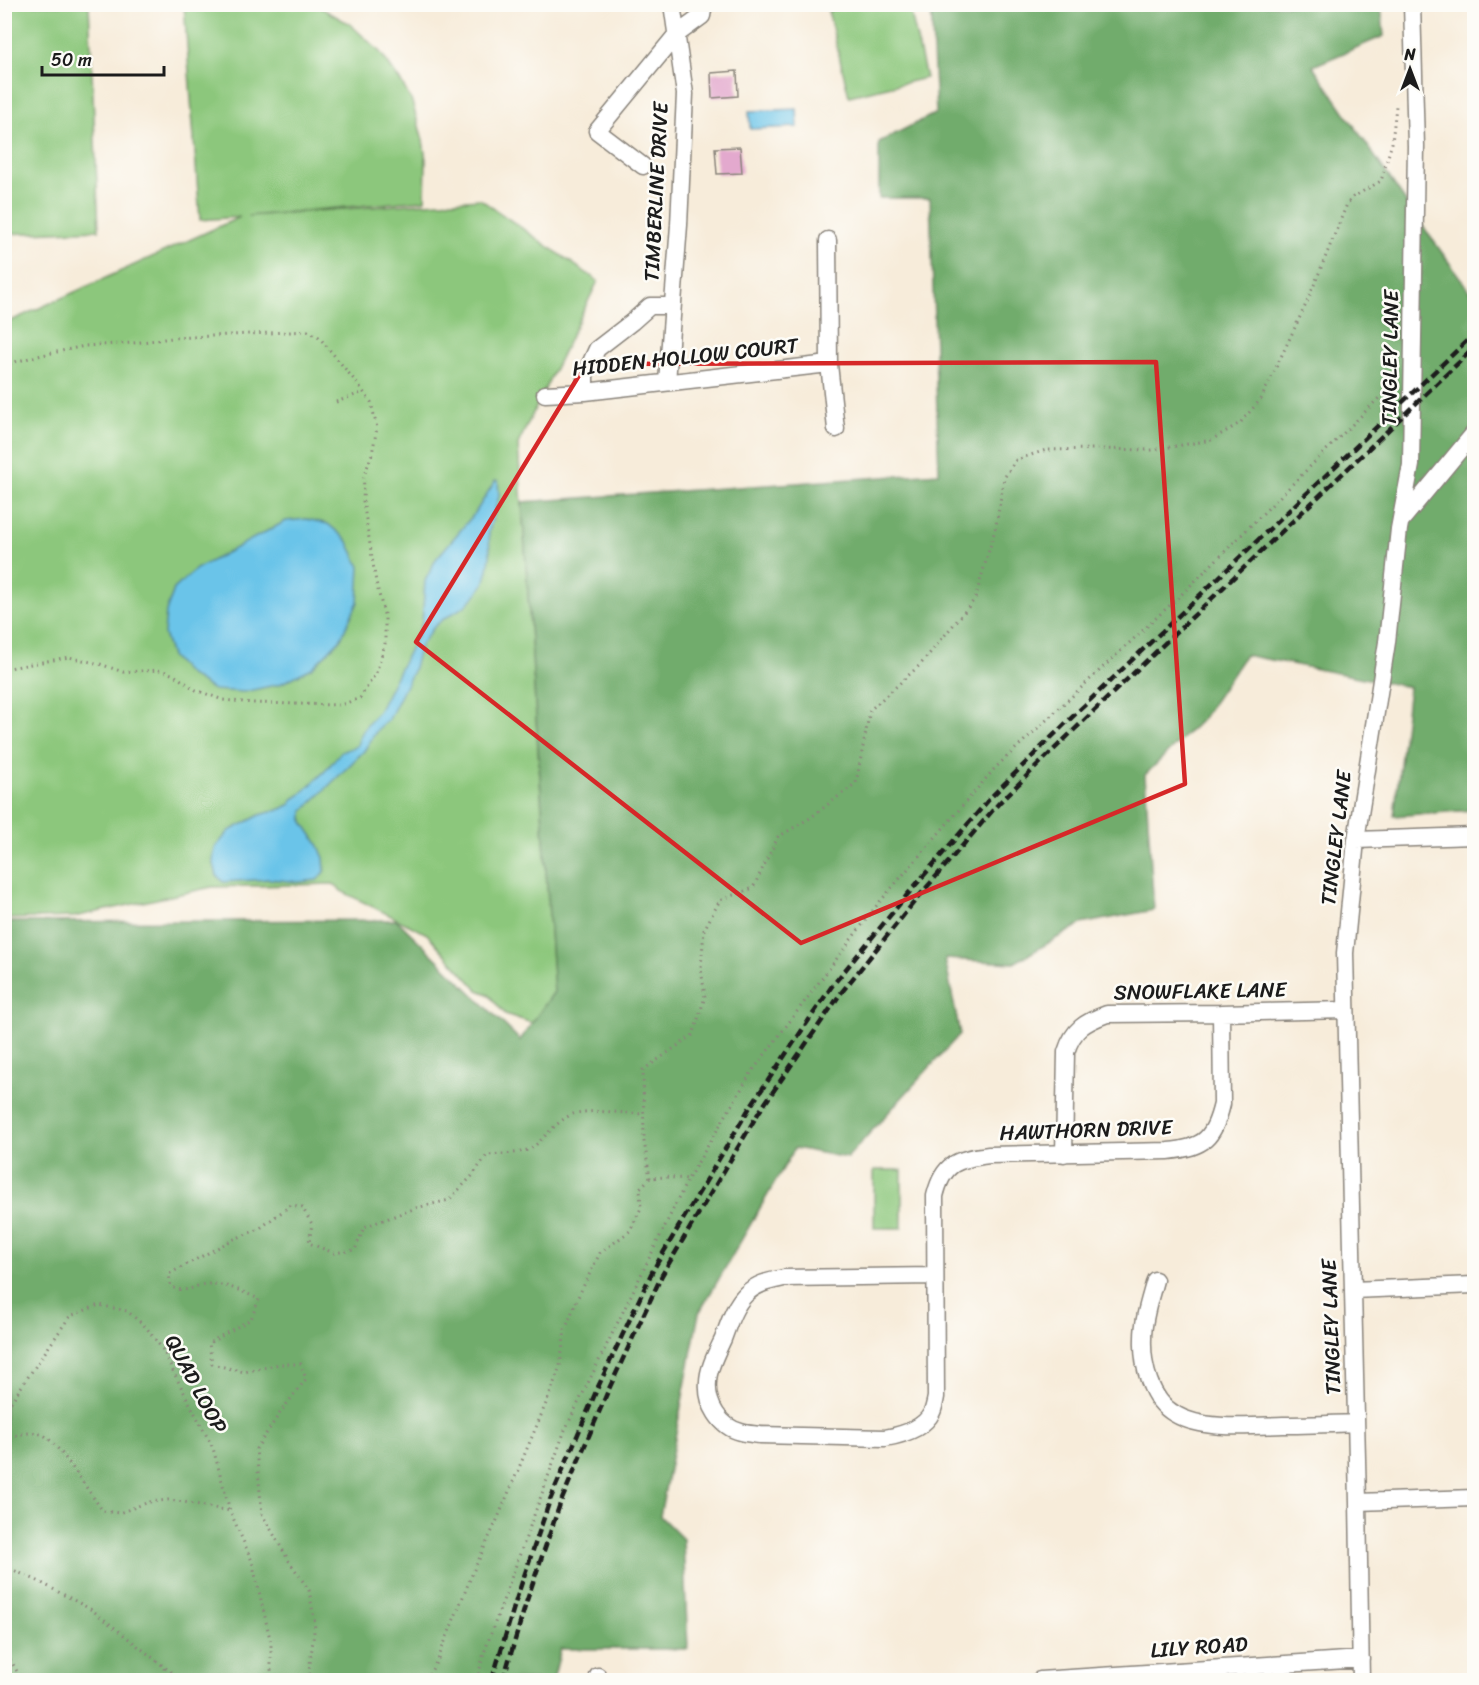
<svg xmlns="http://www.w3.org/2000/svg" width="1479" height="1685" font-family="Sriracha,sans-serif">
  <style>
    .green { fill: #8cc77c; stroke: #54724c; stroke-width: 1.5 }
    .forest { fill: #71ac6c; stroke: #466444; stroke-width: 1.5 }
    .water { fill: #6bc4e9; stroke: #447082; stroke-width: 1.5 }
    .building { fill: #e3a9ce }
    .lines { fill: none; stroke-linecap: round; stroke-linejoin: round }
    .minor-casing { stroke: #8a847b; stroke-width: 19 }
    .path { stroke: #8a847b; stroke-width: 3; stroke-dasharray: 1.5 4.5; stroke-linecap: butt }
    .minor { stroke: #fff; stroke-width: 16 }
    .rail { stroke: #1c1c1c; stroke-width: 4.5; stroke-dasharray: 9 4.5; stroke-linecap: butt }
    .marked { fill: none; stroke: #d62828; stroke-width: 4.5; stroke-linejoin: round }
    .labels { text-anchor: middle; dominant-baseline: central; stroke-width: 5; stroke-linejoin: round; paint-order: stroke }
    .street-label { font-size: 21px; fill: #1c1c1c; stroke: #fdfcf7 }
  </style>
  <rect width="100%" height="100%" fill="#fdfcf7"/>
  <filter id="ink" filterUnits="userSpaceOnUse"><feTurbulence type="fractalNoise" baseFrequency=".0167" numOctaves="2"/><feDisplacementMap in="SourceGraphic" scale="12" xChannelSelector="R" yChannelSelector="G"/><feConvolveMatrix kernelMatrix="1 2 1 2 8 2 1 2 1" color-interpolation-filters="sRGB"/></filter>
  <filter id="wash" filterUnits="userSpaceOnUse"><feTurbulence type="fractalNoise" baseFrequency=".008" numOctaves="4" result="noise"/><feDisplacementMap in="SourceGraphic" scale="24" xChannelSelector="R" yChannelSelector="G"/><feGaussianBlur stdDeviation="1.35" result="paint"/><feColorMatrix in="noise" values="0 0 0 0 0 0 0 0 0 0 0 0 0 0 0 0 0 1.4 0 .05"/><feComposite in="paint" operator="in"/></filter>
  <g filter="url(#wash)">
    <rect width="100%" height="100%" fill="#f7ecda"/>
    <path class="green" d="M855,4L909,5L926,78L849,96L828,11Z
      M4,5H89L99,230L5,234Z
      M184,5H316L350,24L380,52L403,85L412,102L423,140L426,160L425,200L248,216L480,199L598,281L518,444L554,992L532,1023L505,1014L488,994L478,990L427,934L341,891L337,886L333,884L212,887L74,917L5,919L4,324L240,217L200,220Z
      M874,1170H902V1228H874Z"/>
    <path class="forest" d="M931,5H1381L1384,36L1313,66L1415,215L1474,297V810L1394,816L1409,687L1245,655L1203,718L1145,775L1154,910L1081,924L1014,963L945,959L960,1034L847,1158L795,1148L699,1313L660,1516L683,1539L688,1649H561L553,1680H5L4,922L397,920L520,1040L554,992L522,502L939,473L930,198H879V142L936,113Z"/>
    <path class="water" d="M797,109L798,127L750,129L749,111Z
      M495,481H498L499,496L489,532L490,556L488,570L484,584L475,596L465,606L442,620L434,627L420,646L413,671L389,719L377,730L364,751L303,811V822L318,844L324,858L325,872L317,880L299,882L269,879L224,882L217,876L213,860L215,848L229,831L260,815L281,809L291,804L292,800L300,795L326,770L341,752L357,746C360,732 368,723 378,712L418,633L422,623L425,581L436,559L475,513Z
      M307,519L328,524L347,540L360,567L358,602L340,640L312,668L280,684L244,692L213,690L188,674L171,656L164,634L166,612L174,589L196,569L286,521Z"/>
    <g id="blocks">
      <path class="building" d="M737,71L738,96L712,98L711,73Z
        M740,147L742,173L717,174L715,148Z"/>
    </g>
  </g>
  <g filter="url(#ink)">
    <use href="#blocks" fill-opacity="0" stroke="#8a847b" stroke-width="1.5"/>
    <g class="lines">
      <g class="minor-casing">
        <path id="minor" d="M643,166L597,131L676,35L702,16L704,4
          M828,240L829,364L836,429
          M667,382L679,225L685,94L672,4
          M585,392V375L597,349L632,322L650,306H672
          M545,394L585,392L829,364
          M1401,521L1474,433
          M1356,840L1474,836
          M1064,1154L1066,1052C1073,1029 1085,1022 1107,1014L1221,1013L1346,1010
          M934,1276L784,1278C770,1281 757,1283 746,1294C734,1306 729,1323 723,1339C717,1352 708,1368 708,1382C706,1404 720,1427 741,1432C747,1434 754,1434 760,1435L885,1438C902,1435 924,1429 932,1412C934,1408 935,1402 936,1397L935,1196C943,1163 957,1159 989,1155L1168,1151C1204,1148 1214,1138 1222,1104L1221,1013
          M1155,1280C1150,1299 1143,1318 1143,1338C1142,1365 1150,1400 1175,1414C1203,1431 1251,1426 1283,1425C1307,1425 1332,1424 1356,1423
          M1353,1290L1474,1285
          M1358,1502L1474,1498
          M598,1676L599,1680
          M1040,1680L1361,1659
          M1361,1680L1358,1502L1345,953L1356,840L1387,642L1399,529L1411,465L1416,146L1412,4"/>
      </g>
      <path class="path" d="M4,365L33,357L85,346L133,343L172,338L308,331L319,337L356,382L371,402L377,428L372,454L364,476L363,501L376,582L385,618V644L376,673L360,698L341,705L253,703L223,700L196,690L174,675L161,670L123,672L100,664L69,657L4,669
        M336,402L364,392
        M650,1178L644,1141L643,1070L693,1035L705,997L701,968L704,930L720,900L753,888L778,837L810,818L856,783L870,710L920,665L975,599L996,526L1004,478L1016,460L1046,450L1097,449L1152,450L1211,440L1240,423L1261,399L1308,300L1347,204L1353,197L1381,181L1392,143L1396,106L1398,105
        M4,1412L70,1316L99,1305L127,1311L146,1327L163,1350L176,1377L213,1448L230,1511L252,1561L271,1643V1671L269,1680
        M4,1439C17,1435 28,1431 41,1434C56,1438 91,1496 103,1511L119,1513L149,1502L168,1500L184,1502L230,1511
        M4,1566L38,1581L92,1610L181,1680
        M4,1649L22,1680
        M164,1668L166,1680
        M312,1680L309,1672L315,1624L309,1590L289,1561L262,1514L256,1449L282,1410L306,1379L301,1364H280L244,1372L212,1364L209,1343L251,1319L259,1299C243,1292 226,1283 208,1284C191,1285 192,1294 171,1287L169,1274L232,1240L259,1229L291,1205L302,1207L312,1224L309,1243L334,1253L355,1250L364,1227L416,1208L449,1200L472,1176L487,1155C499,1154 524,1154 533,1147C547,1136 556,1121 573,1114C586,1109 628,1113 644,1114
        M426,1680L438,1659L473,1572L497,1520L550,1394L560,1366L565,1330L578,1297L600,1253L630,1231L641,1208L640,1188L650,1178L665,1177L688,1179
        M477,1680L484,1653L565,1430L688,1179L751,1073L877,905L995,768L1185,591L1397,380"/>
      <use href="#minor" class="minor"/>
      <path class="rail" d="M492,1680L517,1597L550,1500L598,1387L653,1270L750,1107L832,986L907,895L992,796L1067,722L1474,334
        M503,1680L527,1600L560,1504L608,1391L662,1275L759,1112L841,993L915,901L999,803L1075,729L1474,348"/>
    </g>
  </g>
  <path class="marked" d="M1156,362L1185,784L801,943L416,642L586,364Z"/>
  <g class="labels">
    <g class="street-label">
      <text transform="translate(656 192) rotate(-87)">TIMBERLINE DRIVE</text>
      <text transform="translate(685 357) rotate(-6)">HIDDEN HOLLOW COURT</text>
      <text transform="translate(1390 358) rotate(-89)">TINGLEY LANE</text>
      <text transform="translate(1336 838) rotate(-83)">TINGLEY LANE</text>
      <text transform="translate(1200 991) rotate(-1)">SNOWFLAKE LANE</text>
      <text transform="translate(1086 1130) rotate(-2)">HAWTHORN DRIVE</text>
      <text transform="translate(1331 1327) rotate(-92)">TINGLEY LANE</text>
      <text transform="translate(196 1384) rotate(62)">QUAD LOOP</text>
      <text transform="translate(1199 1647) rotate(-4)">LILY ROAD</text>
    </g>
  </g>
  <rect width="1479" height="1685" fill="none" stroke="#fdfcf7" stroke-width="24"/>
  <g transform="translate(1410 69)" stroke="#fdfcf7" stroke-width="4.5" paint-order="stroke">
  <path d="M0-4.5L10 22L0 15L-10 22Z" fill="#1c1c1c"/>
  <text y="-9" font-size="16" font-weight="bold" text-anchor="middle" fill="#1c1c1c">N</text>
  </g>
  <path d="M42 66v9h122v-9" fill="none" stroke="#1c1c1c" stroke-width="3"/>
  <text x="51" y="66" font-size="18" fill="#1c1c1c" stroke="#fdfcf7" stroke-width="4.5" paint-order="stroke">50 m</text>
</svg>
